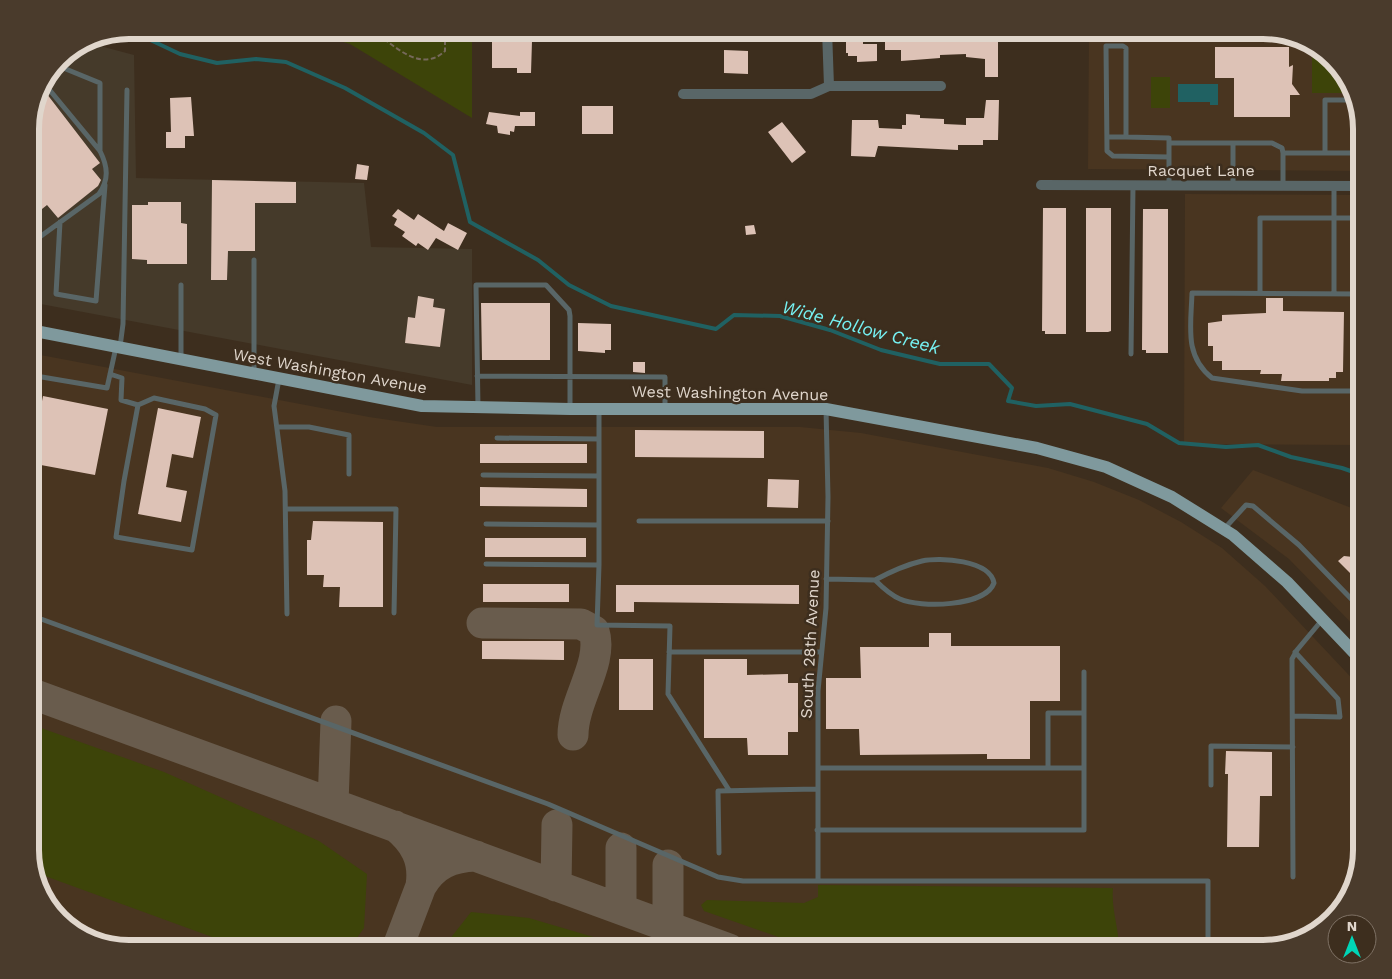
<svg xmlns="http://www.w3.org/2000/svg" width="1392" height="979" font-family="'Work Sans',sans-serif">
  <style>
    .built { fill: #493520 }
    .industrial { fill: #453a2a }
    .green { fill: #3d4409 }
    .water { fill: #206162 }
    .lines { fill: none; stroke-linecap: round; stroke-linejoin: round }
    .stream { stroke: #206162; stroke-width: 4 }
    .taxiway { stroke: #695c4d; stroke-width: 31 }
    .building { fill: #ddc2b6 }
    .path { stroke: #76695b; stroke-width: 2; stroke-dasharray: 5 2.5; stroke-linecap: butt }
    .lane { stroke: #596667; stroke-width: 5 }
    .street { stroke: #596667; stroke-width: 10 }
    .primary { stroke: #7f999d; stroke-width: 12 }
    .labels { text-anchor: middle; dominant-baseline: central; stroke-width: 5; stroke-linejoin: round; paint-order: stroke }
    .street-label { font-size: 16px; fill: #e0d6cc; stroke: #3d2e1e }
    .water-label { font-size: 18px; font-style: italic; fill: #76f2f3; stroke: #3d2e1e }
    .rim { fill: none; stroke: #e0d6cc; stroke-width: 6 }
  </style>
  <rect width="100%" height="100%" fill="#3d2e1e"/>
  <path class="built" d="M1089,30L1239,34V30H1263L1323,50L1352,85L1362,129V171L1088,169Z
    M1185,194L1362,195V445L1184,444Z
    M30,353L369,417L437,427H800L861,433L1048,468L1094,482L1139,500L1181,522L1222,548L1265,586L1362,689V850L1342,910L1307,939L1263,949H129L69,929L40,894L30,856Z
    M1253,470L1362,512V634L1289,559L1221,508Z"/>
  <path class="industrial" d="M85,42L134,55L136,178L364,183L371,247L472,249V385L30,302V122L40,85L63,55Z"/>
  <path class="green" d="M304,30H472V118L350,44Z
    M1312,46L1323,50L1352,85L1354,93H1312Z
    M1151,77H1170V108H1151Z
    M30,724L164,772L319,841L367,874L364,928L349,949H245L34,872L30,856Z
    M818,885L1113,888C1111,909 1119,928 1119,949H813L704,911L701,905L707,900L804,903L818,897Z
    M471,912L529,918L634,949H442Z"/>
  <path class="water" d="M1178,84H1218V105H1210V102H1178Z"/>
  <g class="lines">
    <path class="stream" d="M123,31L144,37L180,54L217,63L256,59L286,62L345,88L424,133L453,155L470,222L538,260L569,285L611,306L716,329L734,315L780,316L830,330L881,350L940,364H989L1012,388L1008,401L1036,406L1070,404L1147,424L1179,443L1226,447L1258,445L1291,457L1342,468L1362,475"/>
    <path class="taxiway" d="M482,623L581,624L594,631C604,663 573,700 573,735
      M30,693L729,949
      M333,804L336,721
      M395,826C415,842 425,860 421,886C434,864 451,857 476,856
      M621,848V909
      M556,886L557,825
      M668,927V865
      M397,949L421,886"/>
  </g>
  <path class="building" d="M523,30H544V41H532L531,73H517V68H492V34L523,35Z
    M849,30H857V34H863V44H877V61L857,62V56H848V53H846V34H849Z
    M885,30H954L955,38H976V33H985V38H998V77H985V59L966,57V54L940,55V58L901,61V50H885Z
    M1215,47H1289V67L1293,65L1292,84L1300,95H1290V117H1234V78H1215Z
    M724,50L748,51V74L724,73Z
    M40,85L100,163L92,169L101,180L98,186L58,218L47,205L37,213L30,205V122Z
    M191,97L194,136H185V148H166V132H171L170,98Z
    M986,100H999L998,140H983V145H958V150L878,146L875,157L851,156L852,120H878L879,128L902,129V125H906V114L920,115V118L944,119V124L966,125V118H984Z
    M582,106H613V134H582Z
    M489,112L520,116V112H535V126H515L514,132L510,131V135L498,133L497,126L486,124Z
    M782,122L806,152L792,163L768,132Z
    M357,164L369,166L367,180L355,179Z
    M212,180L296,182V203H255V251H228L227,280H211Z
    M148,202H181V223L187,224V264H147V260L132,259V205H148Z
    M1043,208H1066V334H1045V331H1042Z
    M1086,208H1111V331L1108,332H1086Z
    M398,209L414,220L418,214L444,231L448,223L467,233L458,250L436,238L428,250L418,243L416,246L402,236L405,232L394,225L397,219L392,216Z
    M1143,209H1168V353H1146V350H1142Z
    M754,225L756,234L746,235L745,226Z
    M418,296L434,299L433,307L445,309L440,347L405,343L408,317L415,318Z
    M1266,298H1283V311L1344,312L1343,372H1336V378H1329V381H1281L1282,374H1260L1261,370H1222V361H1213V346H1208V323L1222,321V315L1266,313Z
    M481,303H550V360H482Z
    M578,323L611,324V350H605V353L578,351Z
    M633,362H645V373L633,372Z
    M43,396L108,409L95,475L30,463Z
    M158,408L201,417L193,458L172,454L166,487L187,491L181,522L138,514Z
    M635,430L764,431V458L635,457Z
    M480,444H587V463H480Z
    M768,479L799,480L798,508L767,507Z
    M480,487L587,489V507L480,506Z
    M313,521L383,522V607H339L340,587H323L324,575H307V540H311Z
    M485,538H586V557H485Z
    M1344,556L1362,558V585L1338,561Z
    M483,584H569V602H483Z
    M616,585H799V604L634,602V612H616Z
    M929,633H951V646H1060V701H1030V759H987V754L860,755L859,729H826V678H861L860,647H929Z
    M482,641H564V660L482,659Z
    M619,659H653V710H619Z
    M704,659H747V675L788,674V683H798V732H788V755H748L747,738H704Z
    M1226,751L1272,752V796H1260L1259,847H1227L1228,774H1225Z"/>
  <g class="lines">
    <path class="path" d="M372,30C394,45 420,74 445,51V36L443,30"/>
    <path class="lane" d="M56,65L100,83V151
      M1355,100H1325V153H1356L1357,105
      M1107,137H1126
      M1169,143V138L1126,137V48L1123,46H1106L1107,151L1113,156L1169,157
      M1283,153H1325
      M1169,185V143H1233
      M1233,185V143H1272L1282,148L1283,153V186
      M60,222L56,294L96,301L105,185
      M30,244L99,194C109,179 108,167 100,151L43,82
      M254,260V373
      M181,285V359
      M1260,293V218H1362
      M1334,294V186
      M30,346L33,331
      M120,347L123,324L127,90
      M1131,354L1133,185
      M110,374L122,378L121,400L138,405L154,398L205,409L216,415L192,550L116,537L124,481L138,405
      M30,375L107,388L116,347
      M477,376L665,377V408
      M279,379L274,406L285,491L287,614
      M1361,391H1302L1212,378C1184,356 1191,326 1192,293L1362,294
      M478,407L476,285H546L569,310L570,316V408
      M277,427H309L349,435V474
      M497,438L599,439
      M483,475L599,476
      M286,509H396L394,613
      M639,521H828
      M486,524L599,525
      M1224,529L1246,505L1253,506L1299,545L1362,610
      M486,564L599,565V409
      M599,565L597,625L670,626L668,694L729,790
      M826,579L875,580C882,587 890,595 900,599C920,608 985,607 994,583C990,560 940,557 922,561C905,565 890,572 875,580
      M30,615L548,804L718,877L743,881H1208V949
      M669,652H821
      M1355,653L1362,646
      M1293,716L1340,717L1338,699L1295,652
      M818,768H1084
      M1048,768V713H1084
      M1211,785V746L1293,747
      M817,830H1084V672
      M719,853L718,791L818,789
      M1293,877L1292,659L1297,650L1322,620
      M818,881V691L826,608L828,497L826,409"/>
    <path class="street" d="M829,86H941
      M683,94H811L829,86L827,30
      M1041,185L1362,186"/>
    <path class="primary" d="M30,330L422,406L570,409H826L1037,448L1106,467L1172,497L1233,535L1287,582L1362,661"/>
  </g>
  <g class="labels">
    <g class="street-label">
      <text x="1201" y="170">Racquet Lane</text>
      <text transform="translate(330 371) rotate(10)">West Washington Avenue</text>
      <text transform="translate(730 393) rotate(1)">West Washington Avenue</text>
      <text transform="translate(810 644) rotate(-87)">South 28th Avenue</text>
    </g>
    <g class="water-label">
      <text transform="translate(861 327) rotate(15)">Wide Hollow Creek</text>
    </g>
  </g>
  <path d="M0 0H1392V979H0ZM129 39H1263A90 90 0 0 1 1353 129V850A90 90 0 0 1 1263 940H129A90 90 0 0 1 39 850V129A90 90 0 0 1 129 39Z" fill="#4a3b2c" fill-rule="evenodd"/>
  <path class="rim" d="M129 39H1263A90 90 0 0 1 1353 129V850A90 90 0 0 1 1263 940H129A90 90 0 0 1 39 850V129A90 90 0 0 1 129 39Z"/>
  <g transform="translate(1352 939)"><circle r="24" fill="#3d2e1e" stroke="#7e7164"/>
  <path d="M0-4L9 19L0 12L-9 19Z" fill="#00d5b7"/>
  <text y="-8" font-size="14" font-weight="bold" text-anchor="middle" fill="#e0d6cc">N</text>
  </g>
</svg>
